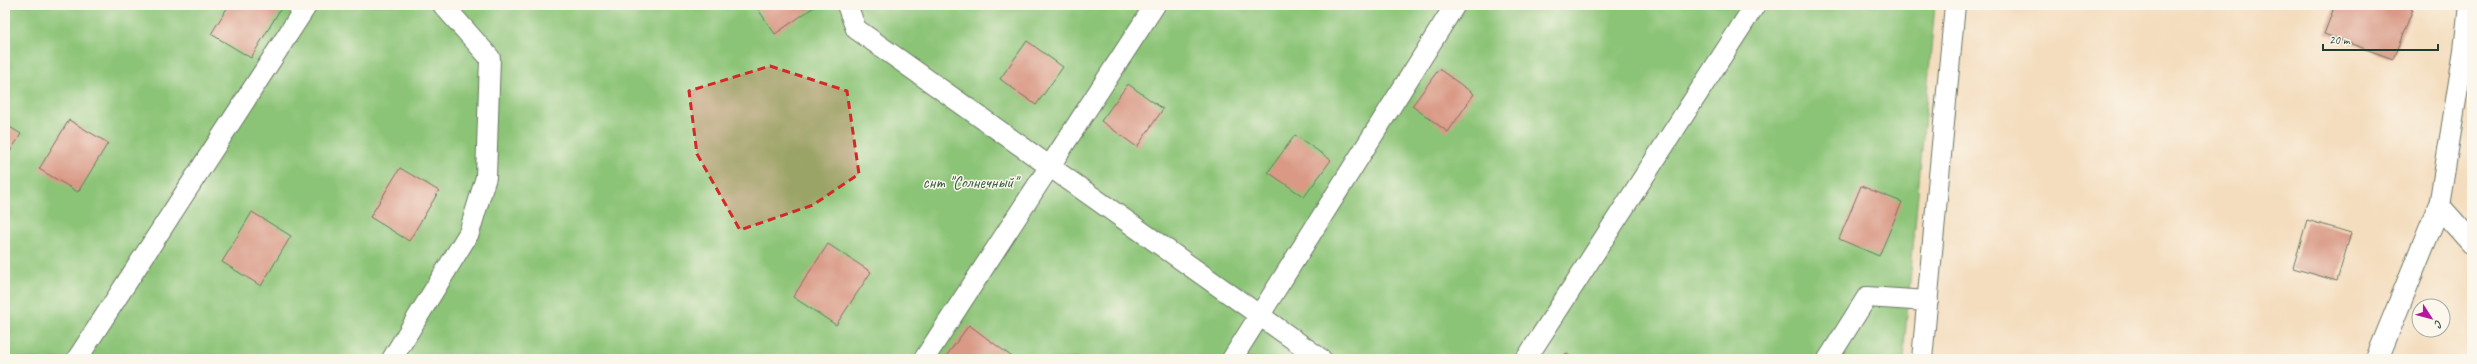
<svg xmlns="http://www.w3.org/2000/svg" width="2477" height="364" font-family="Caveat,sans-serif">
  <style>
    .green { fill: #8cc477; stroke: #568056 }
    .building { fill: #d99985 }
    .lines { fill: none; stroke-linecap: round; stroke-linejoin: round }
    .lane-casing { stroke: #6a7564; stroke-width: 22 }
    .street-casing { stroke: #6a7564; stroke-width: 24 }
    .lane { stroke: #fff; stroke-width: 20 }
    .street { stroke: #fff; stroke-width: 22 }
    .marked { fill: #d62828; fill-opacity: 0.2; stroke: #d62828; stroke-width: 3; stroke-dasharray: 8 5; stroke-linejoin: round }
    .labels { text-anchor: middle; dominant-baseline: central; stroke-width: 3; stroke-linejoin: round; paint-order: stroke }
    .park-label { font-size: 17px; fill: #3a5f45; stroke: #fbf7ec }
  </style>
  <rect width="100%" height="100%" fill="#fbf7ec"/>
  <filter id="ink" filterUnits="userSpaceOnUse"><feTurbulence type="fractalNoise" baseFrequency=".025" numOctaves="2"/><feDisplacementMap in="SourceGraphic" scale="8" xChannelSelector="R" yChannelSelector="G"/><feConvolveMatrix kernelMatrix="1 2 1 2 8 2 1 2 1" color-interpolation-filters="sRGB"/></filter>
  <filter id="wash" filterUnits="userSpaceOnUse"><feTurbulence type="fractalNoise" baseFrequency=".012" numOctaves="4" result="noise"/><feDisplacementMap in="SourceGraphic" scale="16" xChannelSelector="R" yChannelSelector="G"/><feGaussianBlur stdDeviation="0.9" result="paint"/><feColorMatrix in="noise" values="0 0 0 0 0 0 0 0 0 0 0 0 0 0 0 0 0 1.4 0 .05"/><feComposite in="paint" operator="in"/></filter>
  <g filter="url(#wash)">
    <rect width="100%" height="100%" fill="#f4ddbe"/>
    <path class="green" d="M5,5H1935L1903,359H5Z"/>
    <g id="blocks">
      <path class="building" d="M229,5H276L281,8L251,58L211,34Z
        M755,5H817L775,34Z
        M2335,5H2403L2413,9L2393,59L2324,34Z
        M1027,41L1063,67L1036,105L1000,79Z
        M1439,69L1474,94L1448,132L1412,106Z
        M1128,84L1163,109L1137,147L1101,121Z
        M69,120L108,143L78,192L39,169Z
        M5,124L21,134L5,160Z
        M1295,135L1331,160L1304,197L1268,172Z
        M400,168L439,191L409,241L370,217Z
        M1861,186L1902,202L1879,256L1839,239Z
        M252,212L291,236L261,286L222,262Z
        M2307,220L2351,233L2337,281L2293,268Z
        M828,244L871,272L836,325L793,297Z
        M969,325L1015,359H944Z
        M1566,353L1574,359H1562Z"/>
    </g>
  </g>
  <g filter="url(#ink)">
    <use href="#blocks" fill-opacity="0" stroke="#6a7564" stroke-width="1"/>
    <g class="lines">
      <g class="lane-casing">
        <path id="lane" d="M847,5L856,29L1321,359
          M2439,206L2464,50L2469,5
          M77,359L307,5
          M392,359L469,233L486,177L490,58L443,5
          M924,359L1155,5
          M1232,359L1455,5
          M1526,359L1755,5
          M1828,359L1867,297L1928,301
          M1922,359L1955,5"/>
      </g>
      <g class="street-casing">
        <path id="street" d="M2377,359L2439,206L2472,243"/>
      </g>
      <use href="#lane" class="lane"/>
      <use href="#street" class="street"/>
    </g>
  </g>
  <path class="marked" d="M770,66L847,91L859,174L813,205L740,230L697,154L689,91Z"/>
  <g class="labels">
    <g class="park-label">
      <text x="970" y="182">снт "Солнечный"</text>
    </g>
  </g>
  <rect width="2477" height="364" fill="none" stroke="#fbf7ec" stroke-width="20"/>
  <g transform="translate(2431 318) rotate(126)"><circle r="19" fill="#fbf7ec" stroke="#a3ada2"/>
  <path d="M0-3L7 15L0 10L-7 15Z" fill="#b5179e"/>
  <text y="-6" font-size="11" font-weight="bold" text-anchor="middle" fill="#1f3d34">С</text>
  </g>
  <path d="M2323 44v6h115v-6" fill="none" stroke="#1f3d34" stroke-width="2"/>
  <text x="2329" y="44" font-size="12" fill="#1f3d34" stroke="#fbf7ec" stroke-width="3" paint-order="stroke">20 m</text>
</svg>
